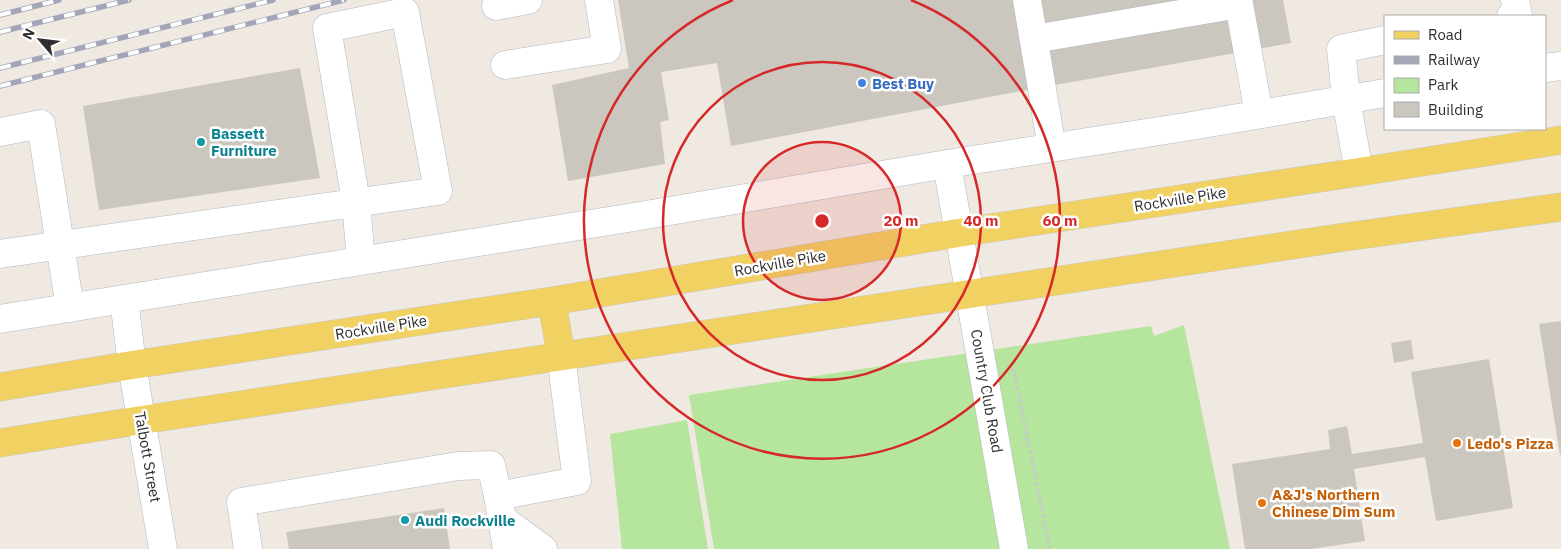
<svg xmlns="http://www.w3.org/2000/svg" width="1561" height="549" font-family="'IBM Plex Sans',sans-serif">
  <style>
    .green { fill: #b6e59e }
    .building { fill: #cbc7bf }
    .lines { fill: none; stroke-linecap: round; stroke-linejoin: round }
    .minor-casing { stroke: #b4b7c1; stroke-width: 29 }
    .major-casing { stroke: #c9c9c9; stroke-width: 29 }
    .path { stroke: #c9c9c9; stroke-width: 3; stroke-dasharray: 4 2.5; stroke-linecap: butt }
    .minor { stroke: #fff; stroke-width: 28 }
    .major { stroke: #f2d163; stroke-width: 28 }
    .rail-casing { stroke: #a3a6b8; stroke-width: 5.5 }
    .rail { stroke: #fff; stroke-width: 4; stroke-dasharray: 11; stroke-linecap: butt }
    .ring { fill: none; stroke: #d62828; stroke-width: 2.5 }
    .shop-dot { fill: #3f7fe0; stroke: #fff; stroke-width: 2 }
    .culture-dot { fill: #0f9aa8; stroke: #fff; stroke-width: 2 }
    .food-dot { fill: #e8710a; stroke: #fff; stroke-width: 2 }
    .labels { text-anchor: middle; dominant-baseline: central; stroke-width: 5; stroke-linejoin: round; paint-order: stroke }
    .shop-label { font-size: 15px; font-weight: bold; fill: #366cbe; stroke: #fff; text-anchor: start }
    .culture-label { font-size: 15px; font-weight: bold; fill: #0d838f; stroke: #fff; text-anchor: start }
    .street-label { font-size: 15px; fill: #2e2e2e; stroke: #fff }
    .food-label { font-size: 15px; font-weight: bold; fill: #c56008; stroke: #fff; text-anchor: start }
    .centre { fill: #d62828; stroke: #fff; stroke-width: 2.5 }
    .ring-label { font-size: 15px; text-anchor: middle; font-weight: bold; fill: #d62828; stroke: #fff; stroke-width: 5; stroke-linejoin: round; paint-order: stroke }
  </style>
  <rect width="100%" height="100%" fill="#efe9e1"/>
  <path class="green" d="M1184,325L1230,549H714L689,395L1151,326L1154,336Z
    M687,420L708,549H622L610,434Z"/>
  <path class="building" d="M618,0H1283L1291,43L1005,94L731,146L717,63L661,72L669,120L660,122L665,164L568,181L552,85L629,68Z
    M300,68L320,178L99,210L83,106Z
    M1561,321V455H1560L1539,324Z
    M1411,340L1414,359L1394,363L1391,343Z
    M1489,359L1513,508L1436,521L1425,457L1354,469L1365,541L1311,549H1245L1232,464L1330,449L1328,430L1347,426L1352,454L1423,443L1411,372Z
    M444,508L450,549H289L286,532Z"/>
  <g class="lines">
    <g class="minor-casing">
      <path id="minor" d="M1027,0L1052,148
        M1239,4L1259,114
        M496,6L528,0
        M1511,16L1518,15L1515,0
        M1034,39L1239,4L1238,0
        M505,65L607,49L599,0
        M1545,68L1561,66
        M0,132L41,124L70,308
        M947,164L1014,549
        M1359,172L1346,99L1341,49L1385,40
        M0,254L438,191L405,12L327,28L356,202L361,261
        M124,299L132,365L163,549
        M0,319L628,218L947,164L1185,127L1385,93
        M502,519L543,549
        M248,549L241,502L458,466L491,465L498,496
        M507,549L498,496L577,481L561,356"/>
    </g>
    <g class="major-casing">
      <path id="major" d="M552,301L561,356
        M0,387L132,365L552,301L958,233L1359,172L1561,140
        M0,443L142,420L1338,238L1561,207"/>
    </g>
    <path class="path" d="M1011,369L1014,371L1050,549"/>
    <use href="#minor" class="minor"/>
    <use href="#major" class="major"/>
    <g class="rail-casing">
      <path id="rail" d="M0,15L59,0
        M0,32L129,0
        M0,68L273,0
        M0,86L344,0"/>
    </g>
    <use href="#rail" class="rail"/>
  </g>
  <circle cx="822" cy="221" r="79" fill="#d62828" fill-opacity=".12"/>
  <g class="ring">
    <circle cx="822" cy="221" r="79"/>
    <circle cx="822" cy="221" r="159"/>
    <path d="M911 0A238 238 0 1 1 733 0"/>
  </g>
  <circle class="shop-dot" cx="862" cy="83" r="5"/>
  <g class="culture-dot">
    <circle cx="201" cy="142" r="5"/>
    <circle cx="405" cy="520" r="5"/>
  </g>
  <g class="food-dot">
    <circle cx="1457" cy="443" r="5"/>
    <circle cx="1262" cy="503" r="5"/>
  </g>
  <g class="labels">
    <g class="shop-label">
      <text x="872" y="83">Best Buy</text>
    </g>
    <g class="culture-label">
      <text x="211" y="133">Bassett<tspan x="211" dy="17">Furniture</tspan></text>
      <text x="415" y="520">Audi Rockville</text>
    </g>
    <g class="street-label">
      <text transform="translate(1180 199) rotate(-9)">Rockville Pike</text>
      <text transform="translate(780 263) rotate(-10)">Rockville Pike</text>
      <text transform="translate(381 327) rotate(-9)">Rockville Pike</text>
      <text transform="translate(987 391) rotate(80)">Country Club Road</text>
      <text transform="translate(148 457) rotate(80)">Talbott Street</text>
    </g>
    <g class="food-label">
      <text x="1467" y="443">Ledo's Pizza</text>
      <text x="1272" y="494">A&amp;J's Northern<tspan x="1272" dy="17">Chinese Dim Sum</tspan></text>
    </g>
  </g>
  <circle cx="822" cy="221" r="8" class="centre"/>
  <g class="ring-label">
    <text x="901" y="226">20 m</text>
    <text x="981" y="226">40 m</text>
    <text x="1060" y="226">60 m</text>
  </g>
  <rect x="1384" y="15" width="162" height="115" fill="#ffffff" stroke="#ababab"/>
  <rect x="1394" y="31" width="25" height="8" fill="#f2d163" stroke="#ababab"/>
  <text x="1428" y="40" font-size="15" fill="#2e2e2e">Road</text>
  <rect x="1394" y="56" width="25" height="8" fill="#a3a6b8" stroke="#ababab"/>
  <text x="1428" y="65" font-size="15" fill="#2e2e2e">Railway</text>
  <rect x="1394" y="78" width="25" height="15" fill="#b6e59e" stroke="#ababab"/>
  <text x="1428" y="90" font-size="15" fill="#2e2e2e">Park</text>
  <rect x="1394" y="102" width="25" height="15" fill="#cbc7bf" stroke="#ababab"/>
  <text x="1428" y="115" font-size="15" fill="#2e2e2e">Building</text>
  <g transform="translate(40 40) rotate(298)" stroke="#ffffff" stroke-width="4" paint-order="stroke">
  <path d="M0-4L9 19L0 12L-9 19Z" fill="#2e2e2e"/>
  <text y="-8" font-size="14" font-weight="bold" text-anchor="middle" fill="#2e2e2e">N</text>
  </g>
</svg>
